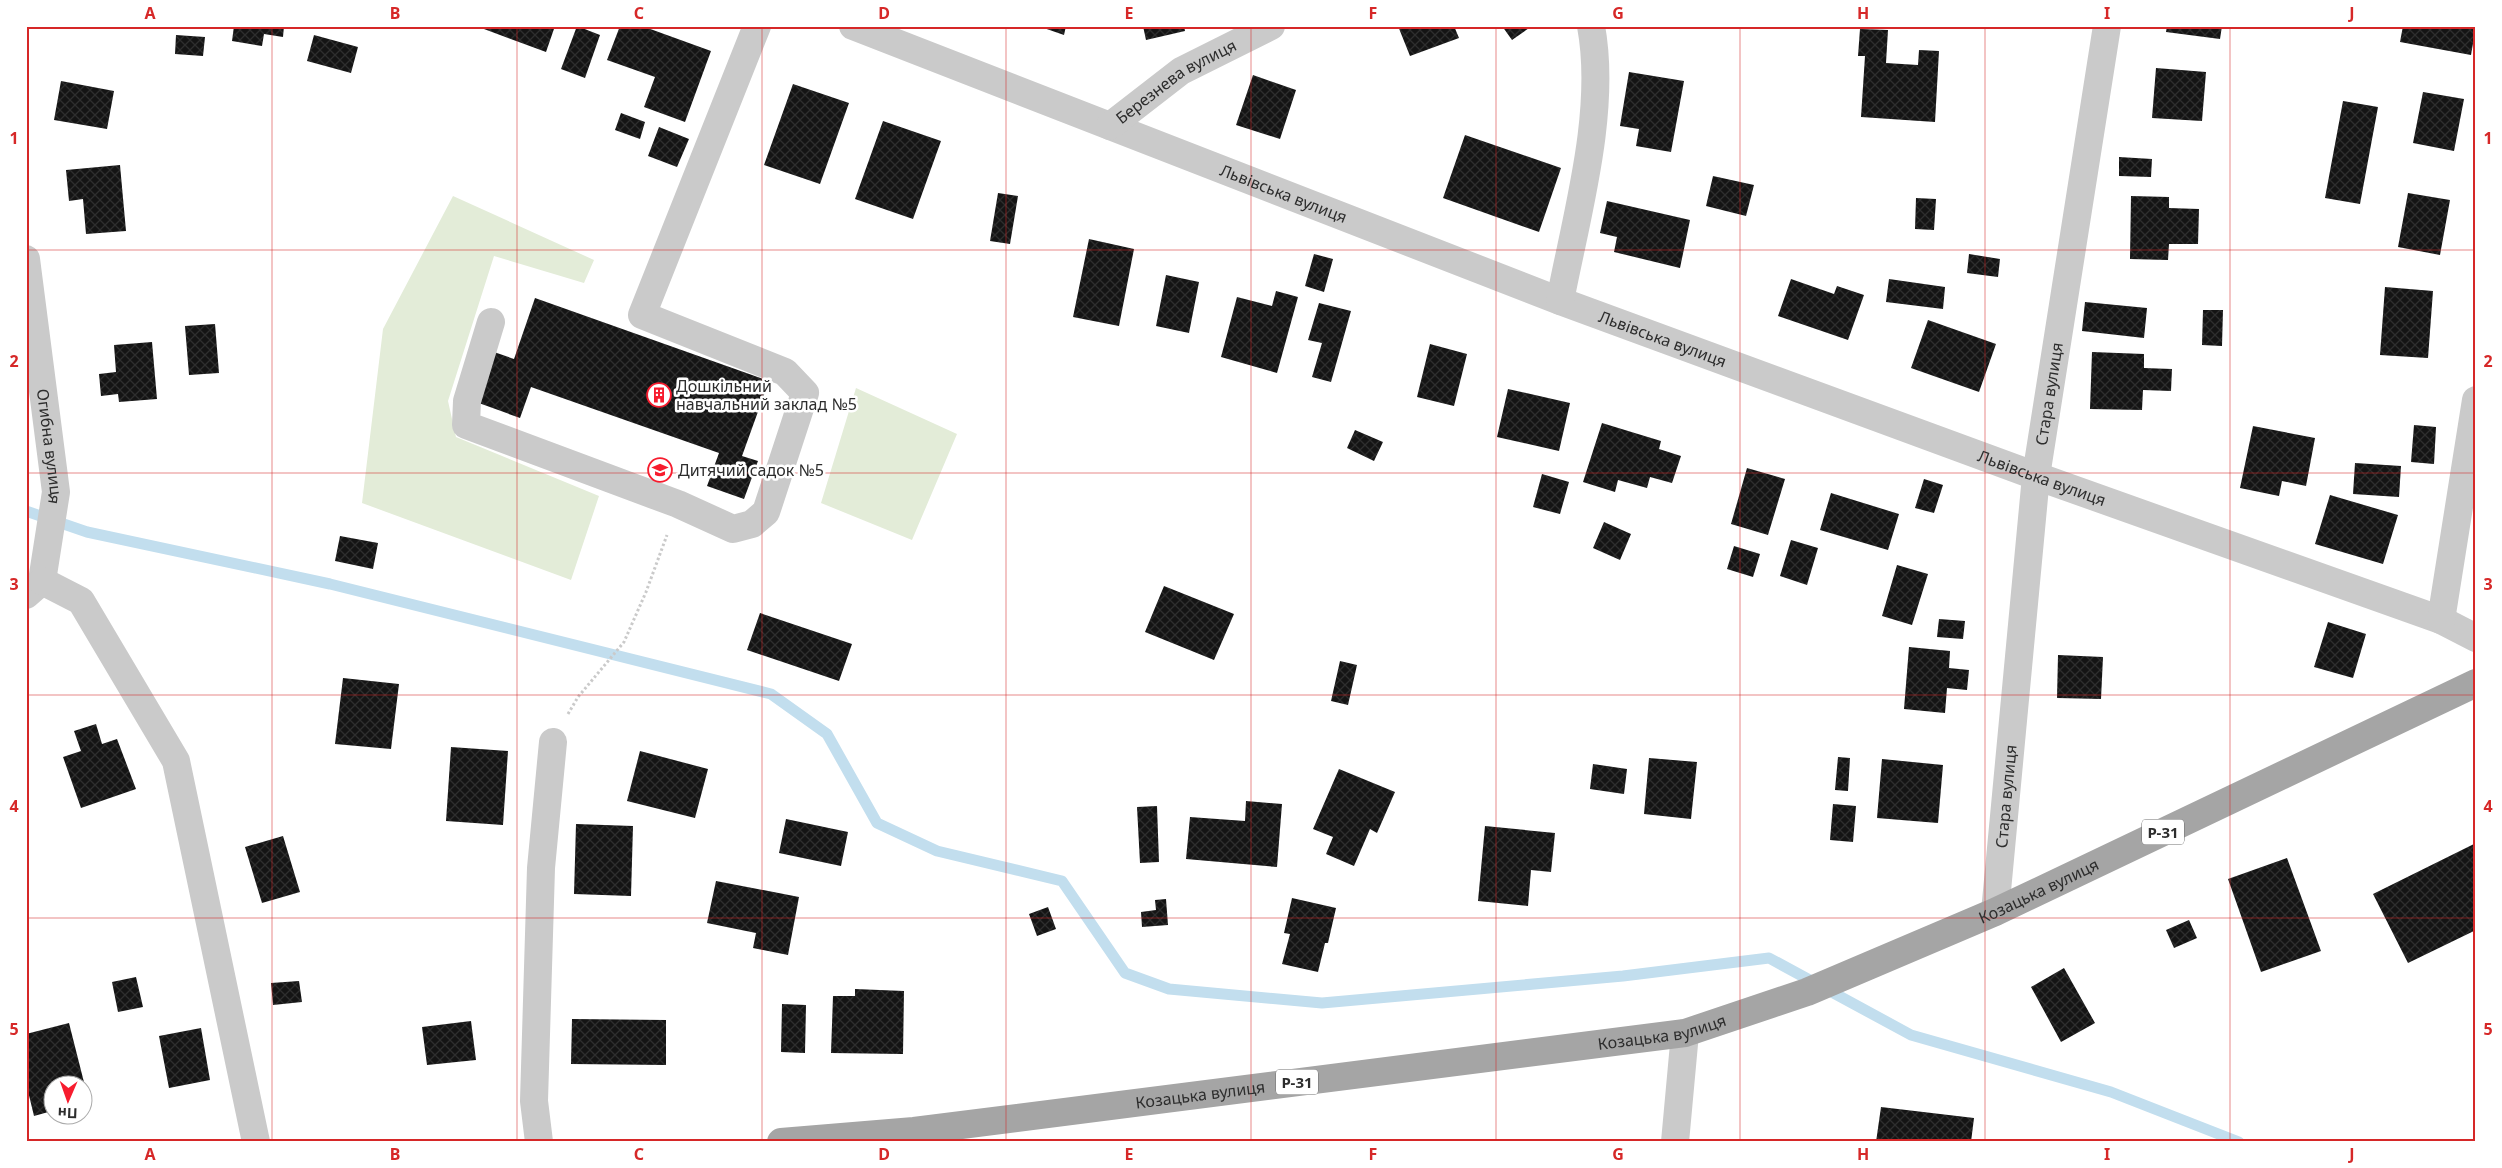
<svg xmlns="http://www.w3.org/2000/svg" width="2502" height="1168" font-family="'Noto Sans',sans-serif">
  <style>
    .green { fill: #e3ecd8 }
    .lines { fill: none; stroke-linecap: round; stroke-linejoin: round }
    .stream { stroke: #c2deee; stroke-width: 11 }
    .building { fill: url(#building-cross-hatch) }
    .path { stroke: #cacaca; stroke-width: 3; stroke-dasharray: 2.5 2.5; stroke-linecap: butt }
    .minor { stroke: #cacaca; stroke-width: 28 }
    .major { stroke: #a5a5a5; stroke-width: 28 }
    .grid { fill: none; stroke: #d62828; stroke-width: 1; stroke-opacity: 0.55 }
    .labels { text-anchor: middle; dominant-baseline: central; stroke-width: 5; stroke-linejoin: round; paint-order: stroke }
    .shield { fill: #fff; stroke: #6c6c6c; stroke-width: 1 }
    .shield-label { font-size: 15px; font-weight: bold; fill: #2d2d2d }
    .street-label { font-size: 16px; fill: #2d2d2d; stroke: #fff }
    .poi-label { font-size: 16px; fill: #2d2d2d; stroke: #fff; text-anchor: start }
    .neatline { fill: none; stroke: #d62828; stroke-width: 2 }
    .grid-label { font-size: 16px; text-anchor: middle; font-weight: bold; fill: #d62828 }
  </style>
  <defs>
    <pattern id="building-cross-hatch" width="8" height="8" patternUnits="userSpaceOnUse" patternTransform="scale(1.25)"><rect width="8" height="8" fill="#141414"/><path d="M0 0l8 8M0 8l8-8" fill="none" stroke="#2e2e2e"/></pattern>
  </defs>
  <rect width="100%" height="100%" fill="#fff"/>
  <path class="green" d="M453,196L594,260L584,283L494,256L448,401L456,437L599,496L571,580L362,503L383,329Z
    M856,388L957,434L912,540L821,503Z"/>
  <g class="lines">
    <path class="stream" d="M26,511L87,532L330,584L771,694L827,734L877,823L937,851L1062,881L1125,973L1169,989L1322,1003L1623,976L1769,958L1911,1035L2111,1092L2239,1142"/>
  </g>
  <path class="building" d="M234,26H284L283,37L264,34L262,46L232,41Z
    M476,26H555L546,52Z
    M577,26L600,35L585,78L561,69Z
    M620,26H642L711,51L685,122L644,107L655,77L607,60Z
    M1038,26H1066L1064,35Z
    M1143,26H1184L1185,31L1146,40Z
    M1398,26H1454L1459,38L1410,56Z
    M1502,26H1532L1512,40Z
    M2167,26H2222L2220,39L2166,32Z
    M2403,26H2476L2471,55L2400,42Z
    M1860,29L1888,30L1886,63L1918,65L1919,50L1939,51L1935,122L1861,117L1865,56H1858Z
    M176,35L205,37L203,56L175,54Z
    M314,35L358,47L351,73L307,61Z
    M2156,68L2206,72L2202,121L2152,118Z
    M1629,72L1684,81L1671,152L1636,146L1639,129L1620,126Z
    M1253,75L1296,90L1280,139L1236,125Z
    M61,81L114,91L107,129L54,120Z
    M793,84L849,103L820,184L764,165Z
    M2423,92L2464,99L2454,151L2413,143Z
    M2343,101L2378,107L2360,204L2325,198Z
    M621,113L645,122L640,139L615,130Z
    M883,121L941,141L913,219L855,199Z
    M659,127L689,139L677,167L648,156Z
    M1465,135L1561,168L1539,232L1443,198Z
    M2119,157L2152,159L2151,177L2119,176Z
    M120,165L126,231L86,234L83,199L69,201L66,170Z
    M1713,176L1754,185L1746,216L1706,206Z
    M998,193L1018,196L1010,244L990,241Z
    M2408,193L2450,200L2440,255L2398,247Z
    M2131,196L2169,197V208L2199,209L2198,244H2169L2168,260L2130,259Z
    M1916,198L1936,199L1934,230L1915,229Z
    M1607,201L1690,220L1680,268L1614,252L1617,237L1600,233Z
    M1089,239L1134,249L1119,326L1073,317Z
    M1314,254L1333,259L1324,292L1305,286Z
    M1969,254L2000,259L1998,277L1967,273Z
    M1166,275L1199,282L1189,333L1156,326Z
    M1791,279L1834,294L1837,286L1864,295L1848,340L1778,316Z
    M1889,279L1945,287L1943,309L1886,302Z
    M2385,287L2433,291L2428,358L2380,355Z
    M1276,291L1298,297L1277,373L1221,357L1237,297L1272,306Z
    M535,298L769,381L742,456L758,461L744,499L707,486L719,453L531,387L520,418L476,402L494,352L514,359Z
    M2085,302L2147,308L2144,338L2082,331Z
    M1319,303L1351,311L1331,382L1312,377L1322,343L1308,340Z
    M2203,310H2223L2222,346L2202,345Z
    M1928,320L1996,344L1979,392L1911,368Z
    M215,324L219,373L189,375L185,326Z
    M152,342L157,399L119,402L118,394L101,396L99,374L116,372L114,345Z
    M1430,344L1467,354L1454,406L1417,397Z
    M2092,352L2144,354V368L2172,369L2171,391L2143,390L2142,410L2090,409Z
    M1508,389L1570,403L1559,451L1497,437Z
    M1602,423L1661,441L1659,449L1681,456L1672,483L1650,477L1647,488L1618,480L1615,492L1583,482Z
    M2414,425L2436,427L2434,464L2411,462Z
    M2253,426L2315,438L2306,486L2282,481L2279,496L2240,488Z
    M1355,430L1383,442L1374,461L1347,448Z
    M2355,463L2401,466L2399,497L2353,494Z
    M1747,468L1785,479L1768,535L1731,524Z
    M1542,474L1569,482L1560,514L1533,507Z
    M1924,479L1943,485L1934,513L1915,508Z
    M1831,493L1899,514L1888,550L1820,530Z
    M2330,495L2398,515L2383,564L2315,544Z
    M1604,522L1631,534L1620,560L1593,548Z
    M340,536L378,543L373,569L335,561Z
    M1791,540L1818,548L1807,585L1780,576Z
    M1734,546L1760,554L1753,577L1727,569Z
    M1897,565L1928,574L1912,625L1882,616Z
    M1164,586L1234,614L1214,660L1145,632Z
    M760,613L852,644L839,681L747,650Z
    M1939,619L1965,621L1963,639L1937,637Z
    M2328,622L2366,634L2353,678L2314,667Z
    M1909,647L1950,651L1949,668L1969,670L1967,690L1947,688L1945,713L1904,709Z
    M2058,655L2103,657L2101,699L2057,698Z
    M1340,661L1357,665L1348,705L1331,701Z
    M343,678L399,684L391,749L335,744Z
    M96,724L102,744L117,739L136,789L81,808L63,757L81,751L74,731Z
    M451,747L508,751L503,825L446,821Z
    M640,751L708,769L695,818L627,801Z
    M1838,757L1850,758L1848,791L1835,790Z
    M1649,758L1697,762L1691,819L1644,814Z
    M1882,759L1943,765L1938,823L1877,818Z
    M1593,764L1627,769L1624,794L1590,789Z
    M1339,769L1395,792L1377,833L1370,829L1354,866L1326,854L1333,837L1313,829Z
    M1246,801L1282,804L1277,867L1186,859L1190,817L1245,821Z
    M1833,804L1856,806L1853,842L1830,840Z
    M1157,806L1159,862L1140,863L1137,807Z
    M786,819L848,832L841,866L779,853Z
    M576,824L633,826L631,896L574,894Z
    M1485,826L1555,833L1551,872L1531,870L1528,906L1478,901Z
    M283,836L300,892L262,903L245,847Z
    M2476,843V930L2408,963L2373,894Z
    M2287,858L2321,951L2261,972L2228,879Z
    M716,881L799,897L788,955L753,948L756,933L707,923Z
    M1292,898L1336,908L1328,943H1325L1318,972L1282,964L1290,934L1284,933Z
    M1166,899L1168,925L1142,927L1141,912L1156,910L1155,900Z
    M1048,907L1056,929L1037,936L1029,914Z
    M2189,920L2197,938L2174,948L2166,930Z
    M2064,968L2095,1023L2061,1042L2031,987Z
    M136,977L143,1007L118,1012L112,982Z
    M299,981L302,1002L273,1005L271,983Z
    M855,989L904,991L903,1054L831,1053L833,996H855Z
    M782,1004L806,1005L805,1053L781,1052Z
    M572,1019L666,1020V1065L571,1064Z
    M471,1021L476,1060L427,1065L422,1027Z
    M69,1023L89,1102L82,1103V1086H52V1111L34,1116L26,1083V1034Z
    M201,1028L210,1080L169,1088L159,1036Z
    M1881,1107L1974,1118L1971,1142H1876Z"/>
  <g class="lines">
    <path class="path" d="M568,714L578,697L624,642L646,592L667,535"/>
    <g class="minor">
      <path id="s1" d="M853,26L1560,301L2036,476L2441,620L2476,638"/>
      <path id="s2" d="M1110,126L1181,71L1271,26"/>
      <path id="s3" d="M26,259L56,492L42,581L26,595"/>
      <path d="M1560,301C1576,217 1607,112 1591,26"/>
      <path d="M491,322L467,401L466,425L678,504L733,529L752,524L766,512L805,393L785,372L642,315L757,26"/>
      <path d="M42,581L81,601L176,761L256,1142"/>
      <path d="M2441,620L2476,400"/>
      <path id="s4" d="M1995,912L2036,476L2107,26"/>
      <path d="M539,1142L534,1101L541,868L553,742"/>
      <path d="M1675,1142L1685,1033"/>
    </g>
    <path class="major" id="s5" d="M781,1142L914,1131L1685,1033L1807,992L1995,912L2476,683"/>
  </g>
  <path class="grid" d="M272,26V1142M517,26V1142M762,26V1142M1006,26V1142M1251,26V1142M1496,26V1142M1740,26V1142M1985,26V1142M2230,26V1142M26,250H2476M26,473H2476M26,695H2476M26,918H2476"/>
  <defs>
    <g id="building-ring" transform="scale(1.25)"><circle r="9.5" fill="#fff" stroke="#f71c2e" stroke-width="1.5"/><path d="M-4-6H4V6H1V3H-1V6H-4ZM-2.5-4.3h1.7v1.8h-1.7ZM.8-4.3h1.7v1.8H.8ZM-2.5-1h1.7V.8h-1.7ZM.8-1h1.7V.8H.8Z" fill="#f71c2e"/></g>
    <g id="school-ring" transform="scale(1.25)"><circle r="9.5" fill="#fff" stroke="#f71c2e" stroke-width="1.5"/><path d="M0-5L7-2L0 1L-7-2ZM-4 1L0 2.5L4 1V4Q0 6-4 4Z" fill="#f71c2e"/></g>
  </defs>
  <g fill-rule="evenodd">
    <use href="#building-ring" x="659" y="395"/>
    <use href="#school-ring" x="660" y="470"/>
  </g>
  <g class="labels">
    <g class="shield">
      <rect x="2142" y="819.5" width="42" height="25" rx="4"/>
      <rect x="1276" y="1069.5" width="42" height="25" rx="4"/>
    </g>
    <g class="shield-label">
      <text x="2163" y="832">Р-31</text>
      <text x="1297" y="1082">Р-31</text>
    </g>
    <g class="street-label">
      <text stroke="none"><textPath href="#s2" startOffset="80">Березнева вулиця</textPath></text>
      <text stroke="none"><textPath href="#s1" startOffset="462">Львівська вулиця</textPath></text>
      <text stroke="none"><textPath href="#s1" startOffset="868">Львівська вулиця</textPath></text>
      <text stroke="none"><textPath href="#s4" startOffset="521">Стара вулиця</textPath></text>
      <text stroke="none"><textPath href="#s3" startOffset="189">Огибна вулиця</textPath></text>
      <text stroke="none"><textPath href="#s1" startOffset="1272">Львівська вулиця</textPath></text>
      <text stroke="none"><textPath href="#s4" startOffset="116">Стара вулиця</textPath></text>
      <text stroke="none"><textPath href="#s5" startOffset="1292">Козацька вулиця</textPath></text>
      <text stroke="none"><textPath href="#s5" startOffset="888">Козацька вулиця</textPath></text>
      <text stroke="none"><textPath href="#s5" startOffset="422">Козацька вулиця</textPath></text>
    </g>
    <g class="poi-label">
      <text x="676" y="386">Дошкільний<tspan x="676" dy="18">навчальний заклад №5</tspan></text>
      <text x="678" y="470">Дитячий садок №5</text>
    </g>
  </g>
  <rect width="2502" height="1168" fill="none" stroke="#ffffff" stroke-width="55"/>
  <g transform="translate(68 1100) rotate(182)"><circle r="24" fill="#ffffff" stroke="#ababab"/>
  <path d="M0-4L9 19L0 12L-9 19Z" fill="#f71c2e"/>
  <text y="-8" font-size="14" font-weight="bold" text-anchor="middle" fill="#2d2d2d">Пн</text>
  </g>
  <rect x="28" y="28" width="2446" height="1112" class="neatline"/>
  <g class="grid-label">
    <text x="150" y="19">A</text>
    <text x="395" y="19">B</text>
    <text x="639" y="19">C</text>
    <text x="884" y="19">D</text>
    <text x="1129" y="19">E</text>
    <text x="1373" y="19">F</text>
    <text x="1618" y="19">G</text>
    <text x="1863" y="19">H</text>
    <text x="2107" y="19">I</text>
    <text x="2352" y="19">J</text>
    <text x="14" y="144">1</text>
    <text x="2488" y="144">1</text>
    <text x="14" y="367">2</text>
    <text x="2488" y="367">2</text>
    <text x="14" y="590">3</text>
    <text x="2488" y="590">3</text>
    <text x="14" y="812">4</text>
    <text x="2488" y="812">4</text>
    <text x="14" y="1035">5</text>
    <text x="2488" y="1035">5</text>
    <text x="150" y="1160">A</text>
    <text x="395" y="1160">B</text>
    <text x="639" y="1160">C</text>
    <text x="884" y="1160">D</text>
    <text x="1129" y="1160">E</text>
    <text x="1373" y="1160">F</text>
    <text x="1618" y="1160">G</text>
    <text x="1863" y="1160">H</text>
    <text x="2107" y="1160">I</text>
    <text x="2352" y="1160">J</text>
  </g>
</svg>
